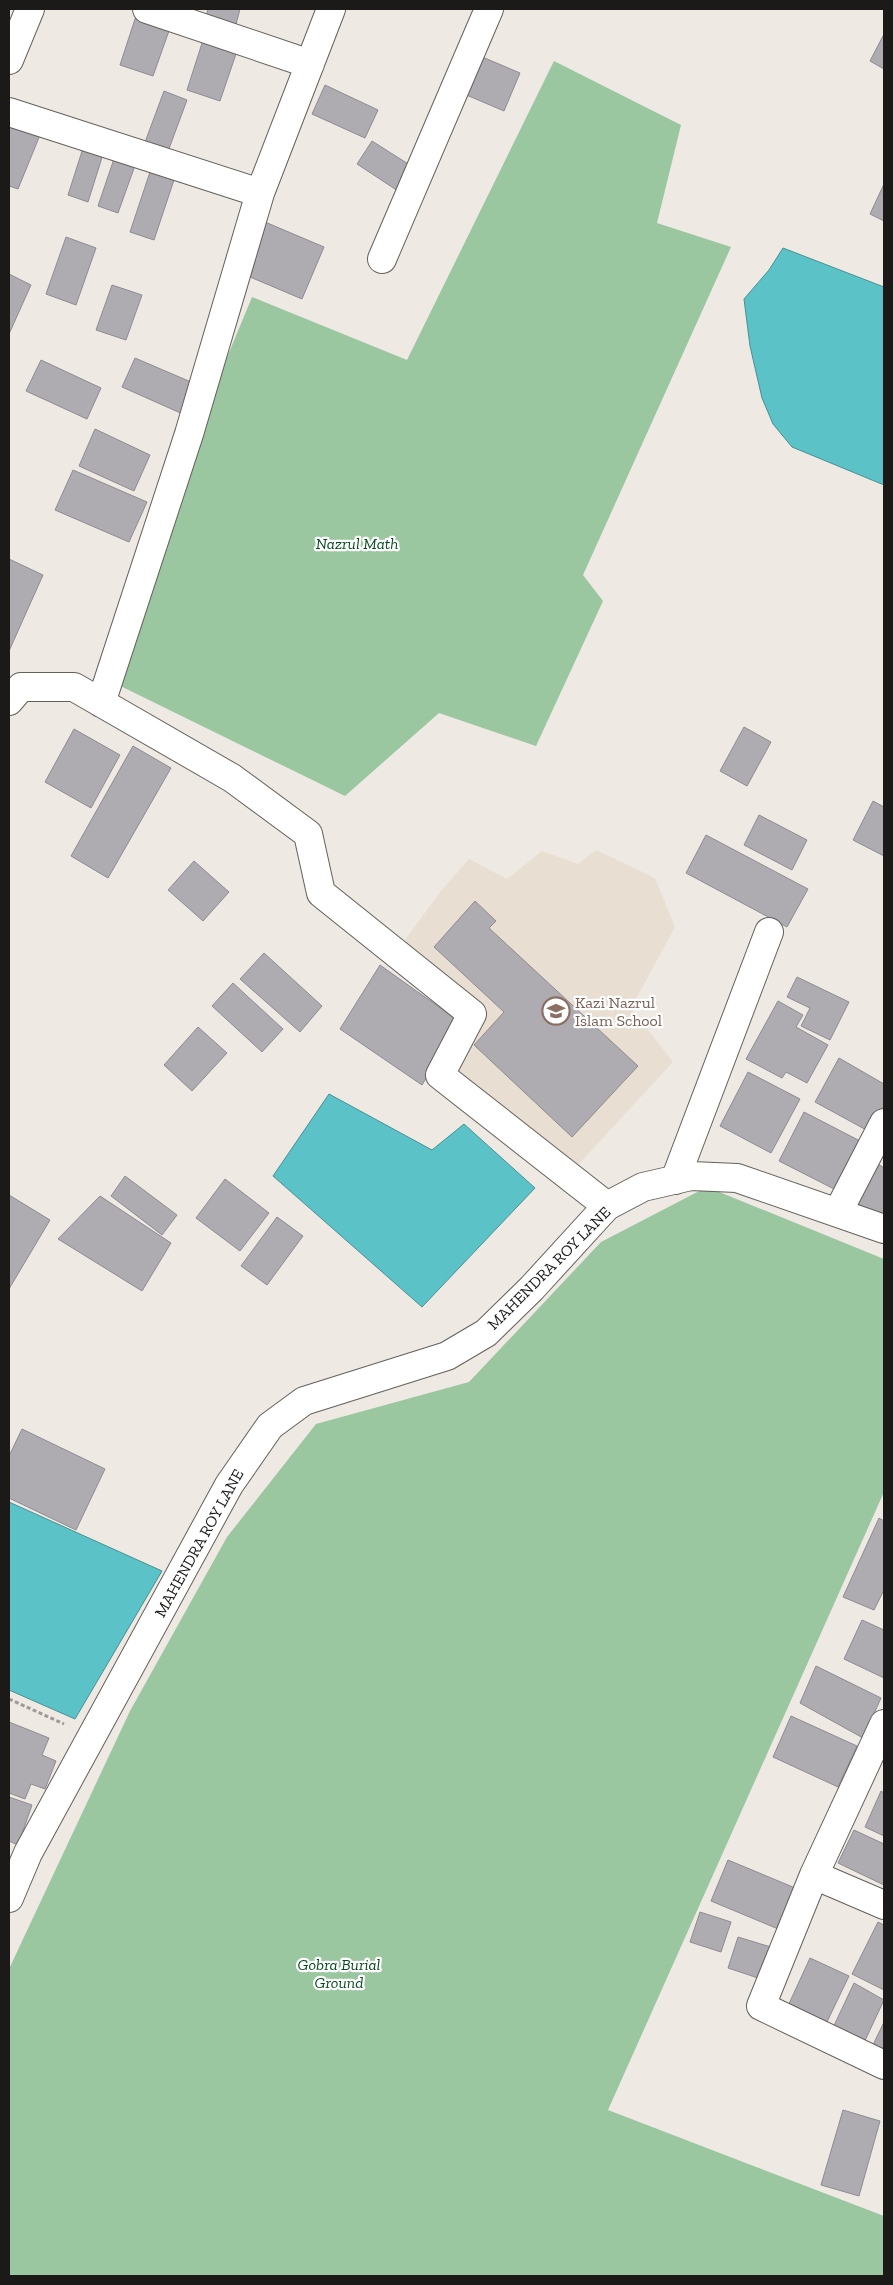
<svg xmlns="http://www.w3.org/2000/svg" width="893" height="2285" font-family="'Zilla Slab',serif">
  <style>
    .built { fill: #e8ded2 }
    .green { fill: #9ac6a0 }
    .water { fill: #5bc3c8; stroke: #489093 }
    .building { fill: #aeabb1; stroke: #8e8b91 }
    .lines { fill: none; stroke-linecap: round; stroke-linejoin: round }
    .minor-casing { stroke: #64605b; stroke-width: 30 }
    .tertiary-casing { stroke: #64605b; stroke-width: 30 }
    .path { stroke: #9f9a96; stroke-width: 3; stroke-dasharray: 4 2.5; stroke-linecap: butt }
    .minor { stroke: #fff; stroke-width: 28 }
    .tertiary { stroke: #fff; stroke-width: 28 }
    .labels { text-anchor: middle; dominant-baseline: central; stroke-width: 4.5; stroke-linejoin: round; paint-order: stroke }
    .park-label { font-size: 16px; font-style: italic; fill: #044b1c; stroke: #fff }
    .education-label { font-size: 16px; fill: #785e54; stroke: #fff; text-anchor: start }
    .street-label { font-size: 16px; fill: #1c1a18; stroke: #fff }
  </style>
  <rect width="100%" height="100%" fill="#efe9e4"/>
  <path class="built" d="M596,850L655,878L675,927L631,1008L673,1062L576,1167L455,1072L482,1014L399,948L441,891L469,859L507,879L542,851L578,864Z"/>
  <path class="green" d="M554,61L681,125L657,223L731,247L583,575L603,601L536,746L439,713L345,796L96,674L252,297L407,360Z
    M707,1187L884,1259V1492L608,2110L884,2216V2276H9V1969L130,1711L227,1537L316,1424L469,1382L601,1242Z"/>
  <path class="water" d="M783,248L884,287V485L792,447L773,424L762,398L750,346L744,299L769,270Z
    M329,1094L432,1150L464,1124L535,1188L422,1307L273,1176Z
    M9,1502L162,1571L75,1719L9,1690Z"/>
  <path class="building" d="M208,9H240L235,28L205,20Z
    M136,16L170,28L153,76L120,65Z
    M884,34V69L870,61Z
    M204,37L238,48L220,101L187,90Z
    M473,53L520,73L504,111L457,91Z
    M325,85L378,110L365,138L312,114Z
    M164,91L187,100L167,154L144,145Z
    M9,122L40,135L18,189L9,186Z
    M372,141L413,167L398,191L357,164Z
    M84,145L104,151L88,202L68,195Z
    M117,150L138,157L118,213L98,206Z
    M152,166L176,174L154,240L130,232Z
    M884,184V221L870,214Z
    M265,222L324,247L302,299L243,274Z
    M66,237L96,248L76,305L46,294Z
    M9,274L31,285L9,334Z
    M112,285L142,295L126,340L96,330Z
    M135,358L198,385L185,415L122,387Z
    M41,360L101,388L87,419L26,391Z
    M95,429L150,455L134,491L79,466Z
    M73,470L147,502L129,542L55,510Z
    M9,559L43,575L9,651Z
    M744,727L771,742L747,786L720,771Z
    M74,729L120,755L91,808L45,782Z
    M133,746L171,768L108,878L71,856Z
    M873,801L884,807V856L853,840Z
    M759,815L807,840L792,870L744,845Z
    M706,835L808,889L787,927L686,873Z
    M194,861L229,892L203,921L168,890Z
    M475,901L496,921L489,928L638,1066L572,1137L474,1045L504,1012L434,947Z
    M264,953L322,1006L300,1032L240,979Z
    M380,965L460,1022L422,1085L340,1029Z
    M797,977L849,1002L830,1040L801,1026L810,1008L787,997Z
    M233,983L283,1029L262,1052L212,1006Z
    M778,1001L803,1015L796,1027L828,1045L807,1083L786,1072L782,1078L746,1059Z
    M198,1027L227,1053L192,1091L164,1065Z
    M839,1058L884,1084V1106L870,1132L815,1102Z
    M748,1072L800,1099L771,1153L720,1126Z
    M804,1112L862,1142L838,1191L779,1161Z
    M878,1164L884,1168V1217L858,1204Z
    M125,1176L177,1215L162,1235L111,1196Z
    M225,1179L269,1213L240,1251L196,1218Z
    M9,1195L50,1220L9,1289Z
    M100,1196L171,1243L142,1291L58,1239Z
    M277,1217L303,1236L267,1285L241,1266Z
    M22,1429L105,1469L76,1530L9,1498V1456Z
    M879,1518L884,1521V1590L874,1610L843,1597Z
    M862,1620L884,1630V1678L844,1659Z
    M816,1666L881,1698L863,1738L800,1703Z
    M791,1716L857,1746L838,1787L773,1757Z
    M9,1722L49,1738L42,1755L56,1761L45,1789L31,1784L25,1799L9,1793Z
    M881,1791L884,1793V1836L865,1827Z
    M9,1797L32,1805L18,1845L9,1841Z
    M854,1830L884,1844V1885L838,1863Z
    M728,1860L800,1890L783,1931L711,1901Z
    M700,1912L731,1922L721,1952L690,1942Z
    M878,1922L884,1925V1990L852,1974Z
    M738,1937L774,1948L764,1980L728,1968Z
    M810,1958L849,1976L825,2026L787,2008Z
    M854,1983L884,2000L862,2047L831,2032Z
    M884,2022V2055L871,2049Z
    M843,2110L880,2121L859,2196L821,2185Z"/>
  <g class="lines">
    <g class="minor-casing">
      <path id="minor" d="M147,9L310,64
        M9,60L30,9
        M9,112L260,193L331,9
        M382,259L489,9
        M9,701L21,687H74L232,778L308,834L321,893L472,1014L440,1075L607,1206
        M101,703L189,434L260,193
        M675,1180L769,932
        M838,1212L884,1123
        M814,1875L884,1724
        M884,1905L814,1875L761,2006L884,2065"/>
    </g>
    <g class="tertiary-casing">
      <path id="tertiary" d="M9,1898L28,1853L229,1485L270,1426L304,1401L447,1356L486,1333L532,1288L607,1206L643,1187L691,1176L737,1178L884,1229"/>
    </g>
    <path class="path" d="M9,1699L64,1724"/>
    <use href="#minor" class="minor"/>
    <use href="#tertiary" class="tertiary"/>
  </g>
  <defs>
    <g id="school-ring" transform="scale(1.4375)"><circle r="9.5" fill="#fff" stroke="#8d6e63" stroke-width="1.5"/><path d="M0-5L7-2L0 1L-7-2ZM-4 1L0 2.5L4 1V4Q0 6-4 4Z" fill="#8d6e63"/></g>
  </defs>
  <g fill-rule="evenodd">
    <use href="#school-ring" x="556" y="1011"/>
  </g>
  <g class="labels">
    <g class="park-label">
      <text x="357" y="543">Nazrul Math</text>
      <text x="339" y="1964">Gobra Burial<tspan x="339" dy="18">Ground</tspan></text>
    </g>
    <g class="education-label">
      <text x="575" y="1002">Kazi Nazrul<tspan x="575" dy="18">Islam School</tspan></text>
    </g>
    <g class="street-label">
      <text transform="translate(549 1268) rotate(-45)">MAHENDRA ROY LANE</text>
      <text transform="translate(199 1543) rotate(-61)">MAHENDRA ROY LANE</text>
    </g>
  </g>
  <rect width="893" height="2285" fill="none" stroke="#1c1a18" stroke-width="20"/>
</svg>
